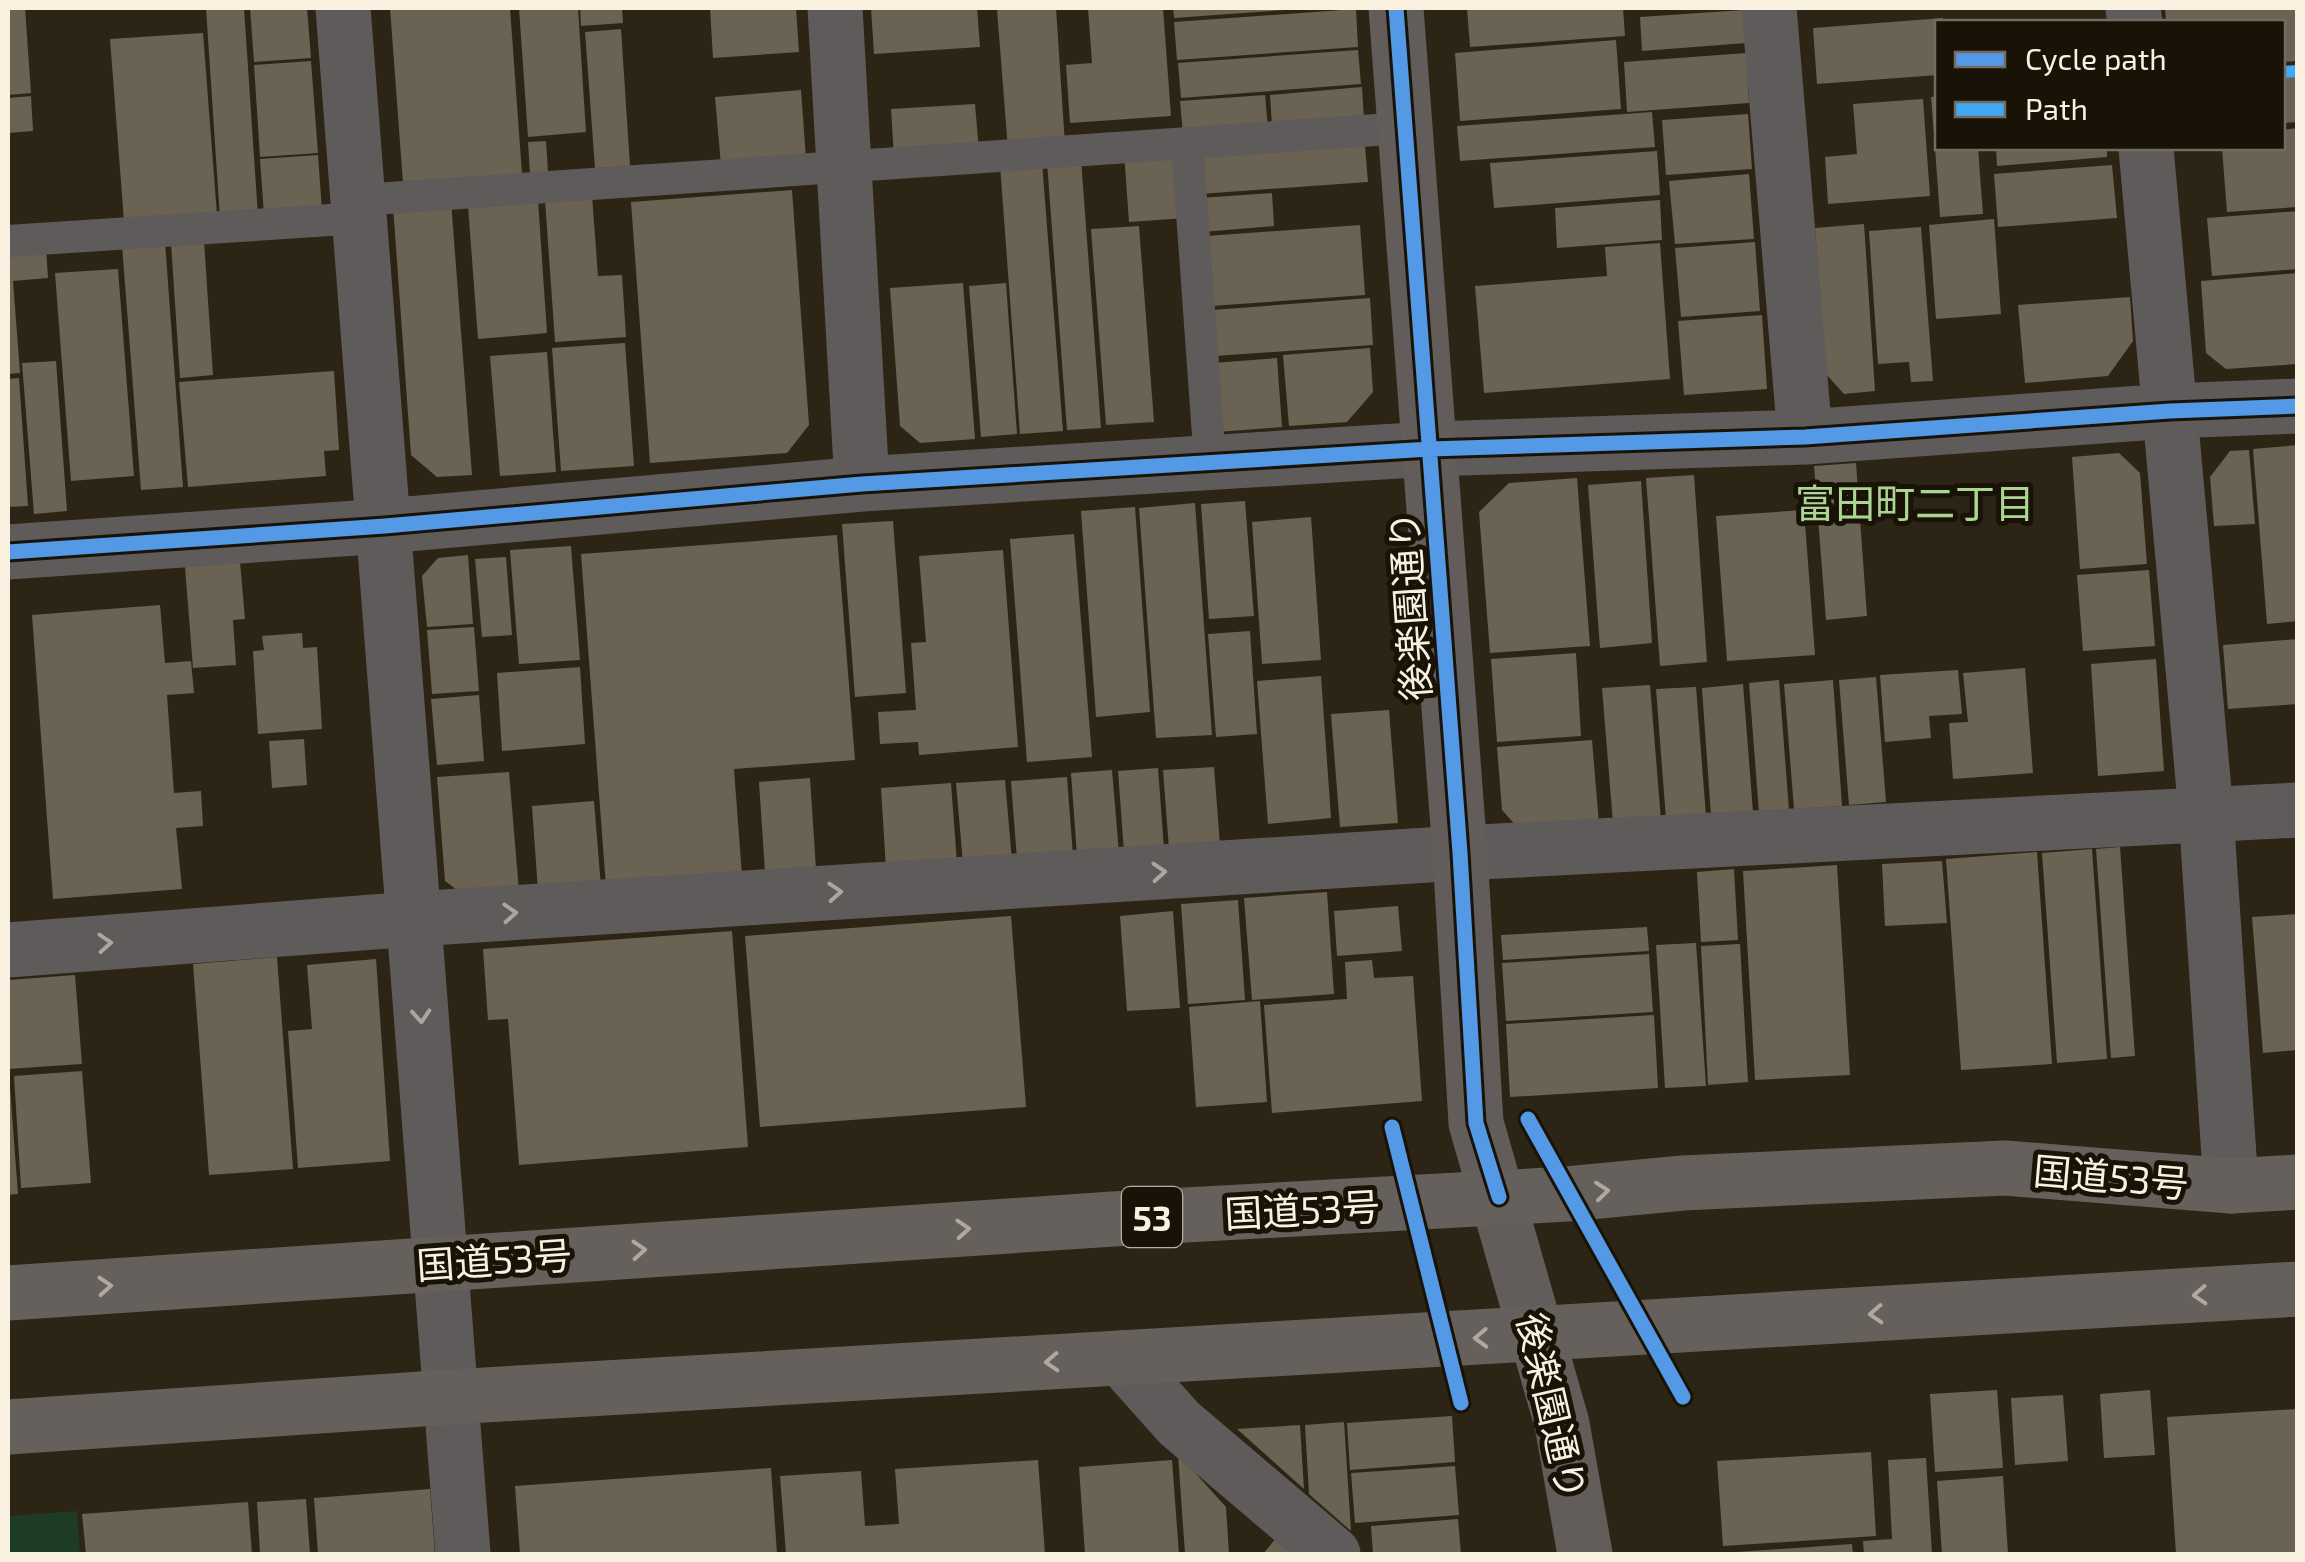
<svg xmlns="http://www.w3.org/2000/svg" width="2305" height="1562" font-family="'Exo 2','Noto Sans JP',sans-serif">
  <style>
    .green { fill: #1e3b26 }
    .building { fill: #6a6252 }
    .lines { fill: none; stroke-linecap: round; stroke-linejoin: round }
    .lane { stroke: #5f5b5a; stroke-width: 32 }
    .street { stroke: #5f5b5a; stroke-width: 55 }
    .secondary { stroke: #625c5a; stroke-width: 55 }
    .highway { stroke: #66605c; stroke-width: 55 }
    .quiet { stroke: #3fa9f5; stroke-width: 12; stroke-dasharray: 25 12; stroke-linecap: butt }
    .cycleway-casing { stroke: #191307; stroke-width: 21 }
    .cycleway { stroke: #5399e6; stroke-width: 15 }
    .oneway { stroke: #aca69c }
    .oneway2 { stroke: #b0a89e }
    .labels { text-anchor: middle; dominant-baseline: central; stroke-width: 10; stroke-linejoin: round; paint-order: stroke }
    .shield { fill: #191307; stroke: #b6ae9e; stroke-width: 2.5 }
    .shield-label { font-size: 35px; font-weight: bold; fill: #f9f0df }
    .street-label { font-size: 38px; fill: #f9f0df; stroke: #191307 }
    .neighbourhood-label { font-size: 40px; fill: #abd593; stroke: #191307 }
  </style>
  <rect width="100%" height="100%" fill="#2c2515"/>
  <path class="green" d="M77,1511L80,1554H8V1516Z"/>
  <path class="building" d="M8,8H25L31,93L8,95Z
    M206,8H244L258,216L220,219Z
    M250,8H307L311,58L254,62Z
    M390,8H510L522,174L403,183Z
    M519,8H578L586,132L528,137Z
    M580,8H622L623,23L581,26Z
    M710,8H796L799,52L713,58Z
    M871,8H977L980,47L874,54Z
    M1056,8L1065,145L1008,149L997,10Z
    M1088,8H1163L1171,116L1070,123L1066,65L1092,63Z
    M1173,8H1285V10L1174,18Z
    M1467,8H1623L1625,36L1470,47Z
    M2165,8H2298V61L2282,62V22H2166Z
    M1356,9L1358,47L1177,60L1174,22Z
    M1744,10L1746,43L1642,51L1640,17Z
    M1943,18V22H1938V75L1817,84L1813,28Z
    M621,29L630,166L595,168L585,32Z
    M203,33L217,215L124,221L110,39Z
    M1616,40L1621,109L1460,121L1455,53Z
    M1358,50L1361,84L1181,98L1178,63Z
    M1746,53L1749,103L1627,112L1624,62Z
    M311,61L318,153L260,157L254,65Z
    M2298,75V122L2282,123V76Z
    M1362,87L1364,120L1272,126L1270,95Z
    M801,90L806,159L721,165L715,97Z
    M1265,95L1268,128L1183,134L1180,101Z
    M31,96L33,131L8,133V98Z
    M1938,96V146L1935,147L1931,97Z
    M1923,99L1930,196L1828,204L1825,157L1857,154L1853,104Z
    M975,104L979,151L894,157L891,109Z
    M1652,112L1655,147L1460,161L1457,126Z
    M1748,114L1752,169L1666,175L1662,120Z
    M2298,128V207L2227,212L2222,148H2282V130Z
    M1364,135L1368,182L1200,194L1197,147Z
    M546,141L548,172L530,174L528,142Z
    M1180,148L1186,218L1129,222L1124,152Z
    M1935,148H1978L1983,214L1940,217Z
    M1996,148H2107V157L1997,166Z
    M1657,151L1660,195L1494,208L1490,163Z
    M318,155L322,210L264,215L260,159Z
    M1081,159L1101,428L1067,430L1047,162Z
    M1042,162L1063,431L1020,434L1000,165Z
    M2112,165L2117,218L1998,227L1994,174Z
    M1749,174L1754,239L1675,244L1669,181Z
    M792,190L809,425L787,453L650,463L631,202Z
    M1272,193L1274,226L1202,232L1200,198Z
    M592,196L598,276L622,275L626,337L555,342L545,200Z
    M538,200L547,333L478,339L468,206Z
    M1660,200L1662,240L1557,248L1555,208Z
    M451,201L472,475L437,477L411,455L393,206Z
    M2298,211V269L2212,276L2207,218Z
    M1994,219L2001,314L1936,319L1929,225Z
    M1864,224L1875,391L1844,394L1826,374L1815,228Z
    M1360,225L1365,295L1211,306L1206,236Z
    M1139,226L1154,422L1106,425L1091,229Z
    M1921,227L1933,381L1911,382L1909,362L1878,364L1869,231Z
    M204,241L213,375L180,378L171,243Z
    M165,242L183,487L141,490L122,245Z
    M1755,242L1760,311L1681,317L1675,248Z
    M1660,243L1670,379L1484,393L1475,286L1607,276L1605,247Z
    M46,248L48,278L13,281L20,373L8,374V249Z
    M118,269L134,476L71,481L55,273Z
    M2298,273V364L2226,369L2206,353L2201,281Z
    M963,283L975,439L920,443L900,426L890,288Z
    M1006,283L1017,434L981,437L969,286Z
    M2130,297L2133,341L2108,376L2025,383L2018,305Z
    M1370,298L1373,345L1215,356L1212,310Z
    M1762,315L1767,389L1684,395L1678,321Z
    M625,343L634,466L561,471L552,348Z
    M1370,348L1373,392L1347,422L1289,426L1283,355Z
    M547,352L556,472L500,476L490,356Z
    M1277,358L1282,427L1218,432L1213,363Z
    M56,361L67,511L34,514L22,363Z
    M334,371L339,450L324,451L326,476L188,487L179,382Z
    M19,378L28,506L8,507V379Z
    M2298,445V621L2267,624L2253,449Z
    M2249,450L2255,524L2214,526L2210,477L2230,451Z
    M2119,453L2140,473L2147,564L2080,569L2072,457Z
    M1856,463L1867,616L1826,620L1814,466Z
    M1694,475L1707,662L1660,666L1646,478Z
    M1577,478L1590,646L1490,653L1479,512L1509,483Z
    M1641,481L1652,643L1600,648L1588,485Z
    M1245,501L1254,616L1209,619L1201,504Z
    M1195,503L1212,735L1156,738L1139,508Z
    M1135,507L1150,712L1096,717L1081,511Z
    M1804,510L1815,655L1727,661L1716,516Z
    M1311,517L1321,660L1262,664L1252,522Z
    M893,521L906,693L855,697L842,524Z
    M1074,534L1092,757L1027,762L1010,539Z
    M837,535L855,760L734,769L742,876L606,887L581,554Z
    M571,546L580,660L519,664L510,550Z
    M1003,550L1018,747L919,755L918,742L880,744L878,712L916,710L911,643L926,642L919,556Z
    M468,555L473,624L427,627L422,576L438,558Z
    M506,557L512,635L482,637L475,559Z
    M240,562L245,619L233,620L236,665L193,668L185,567Z
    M2149,570L2155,646L2083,651L2077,575Z
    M160,605L165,663L191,661L194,693L167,695L174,793L201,791L203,826L176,828L182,889L53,899L32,615Z
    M474,627L479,691L432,694L427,630Z
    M1250,631L1257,734L1216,737L1208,634Z
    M302,633L303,648L317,647L322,729L258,734L253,651L264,650L262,636Z
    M2298,639V704L2228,709L2223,645Z
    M1576,653L1581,736L1497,742L1491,659Z
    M2156,659L2164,771L2098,776L2091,664Z
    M580,667L585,744L502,751L497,673Z
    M2025,668L2033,773L1953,779L1949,723L1968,722L1963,673Z
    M1958,670L1962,714L1929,716L1931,738L1885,742L1880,675Z
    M1321,676L1331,818L1268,824L1257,681Z
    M1876,677L1886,802L1849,805L1839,680Z
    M1779,680L1789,810L1759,813L1749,683Z
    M1833,680L1842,806L1794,809L1784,684Z
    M1743,684L1753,812L1711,816L1702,688Z
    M1650,685L1661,820L1613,823L1602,688Z
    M1696,687L1706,816L1666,819L1656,689Z
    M479,695L484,761L437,765L431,699Z
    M1389,710L1398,823L1340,827L1331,714Z
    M304,739L307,785L272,788L269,741Z
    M1592,740L1599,824L1520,830L1502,810L1497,747Z
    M1214,767L1220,845L1169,849L1163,770Z
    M1158,768L1164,849L1124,852L1118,771Z
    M1112,770L1119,853L1077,856L1071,773Z
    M509,772L519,891L465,896L445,881L437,777Z
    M1067,777L1073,856L1017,860L1011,781Z
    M810,778L816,869L765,872L759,782Z
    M1005,780L1012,861L963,864L956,783Z
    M951,783L957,863L886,869L881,788Z
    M594,801L601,887L538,891L532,806Z
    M2120,847L2135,1056L2111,1058L2096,849Z
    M2092,849L2107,1059L2057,1063L2042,853Z
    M2037,852L2052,1064L1961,1070L1946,859Z
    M1942,861L1947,923L1885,926L1882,864Z
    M1837,865L1850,1075L1755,1080L1743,871Z
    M1734,869L1738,940L1701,942L1697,872Z
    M1327,892L1334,994L1252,1000L1244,898Z
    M1238,900L1245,1000L1188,1004L1181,904Z
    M1398,906L1402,951L1337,956L1334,911Z
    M1173,911L1180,1008L1127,1011L1120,916Z
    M2298,914V1050L2263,1053L2252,917Z
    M1011,916L1026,1107L760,1127L745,936Z
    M1647,927L1649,951L1503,960L1501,935Z
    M732,931L748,1147L519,1165L508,1019L488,1020L483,949Z
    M1696,943L1706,1086L1665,1088L1656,945Z
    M1740,944L1748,1082L1708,1085L1701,946Z
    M1649,954L1653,1012L1506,1021L1502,963Z
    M277,957L293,1169L209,1175L193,964Z
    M376,959L390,1161L298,1168L288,1031L312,1029L307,965Z
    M1372,960L1374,978L1413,976L1422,1101L1272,1113L1264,1005L1347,999L1345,962Z
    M75,975L82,1064L8,1069V980Z
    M1260,1001L1267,1102L1196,1107L1189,1007Z
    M1654,1015L1658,1088L1510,1097L1506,1024Z
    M82,1071L91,1183L21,1188L14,1076Z
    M10,1087L18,1194L8,1195V1088Z
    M1997,1390L2003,1468L1935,1472L1930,1394Z
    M2150,1390L2155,1455L2104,1458L2100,1394Z
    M2063,1395L2068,1461L2015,1465L2011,1398Z
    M2298,1409V1554H2176L2167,1417Z
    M1452,1416L1455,1462L1350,1470L1347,1423Z
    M1344,1422L1351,1531L1309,1494L1305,1425Z
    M1300,1425L1304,1489L1237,1429Z
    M1871,1452L1876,1536L1723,1546L1717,1461Z
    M1178,1454L1226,1507L1229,1554H1185Z
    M1926,1458L1932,1554H1864L1863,1541L1892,1539L1888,1460Z
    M1038,1460L1045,1554H786L780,1476L861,1471L865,1526L899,1524L895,1469Z
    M1172,1460L1179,1554H1085L1079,1467Z
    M1455,1466L1459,1515L1355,1523L1351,1473Z
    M771,1468L777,1554H520L515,1486Z
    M2003,1476L2008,1554H1942L1937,1481Z
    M430,1489L435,1554H318L314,1498Z
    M306,1499L310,1554H260L257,1502Z
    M248,1502L252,1554H86L82,1514Z
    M1458,1519L1461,1554H1411V1552L1373,1554L1371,1526Z
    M1285,1527L1315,1554H1263Z
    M1852,1544L1853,1554H1737V1552Z"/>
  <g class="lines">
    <path class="lane" d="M1187,143L1210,463
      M360,200L1405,128
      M8,241L361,218"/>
    <path class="street" d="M343,8L463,1554
      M835,8L862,484
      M1769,8L1805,437
      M2133,8L2135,22
      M2146,148L2206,813L2231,1186
      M8,552L385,526L862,484L1430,449L1805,437L2170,411L2298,406
      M8,950L413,919L1460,853L2298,810
      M1121,1358L1179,1423L1333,1554"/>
    <path class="secondary" d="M1396,8L1460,853L1476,1123L1562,1424L1585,1554"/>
    <path class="highway" d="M8,1293L1113,1219L1567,1194L1683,1183L2005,1168L2231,1186L2298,1182
      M8,1427L451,1397L2298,1289"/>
    <path class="quiet" d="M2282,72L2298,71"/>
    <g class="cycleway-casing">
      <path id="cycleway" d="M1396,8L1460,853L1476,1123L1499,1197
        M8,552L385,526L862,484L1430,449L1805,437L2170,411L2298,406
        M1528,1119L1683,1397
        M1392,1127L1461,1403"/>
    </g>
    <use href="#cycleway" class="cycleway"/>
  </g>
  <defs><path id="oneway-chevron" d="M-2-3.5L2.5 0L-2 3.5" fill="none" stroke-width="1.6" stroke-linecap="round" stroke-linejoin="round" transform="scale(2.5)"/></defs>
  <g class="oneway">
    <use href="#oneway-chevron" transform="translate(1159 872) rotate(-4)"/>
    <use href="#oneway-chevron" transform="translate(835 892) rotate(-4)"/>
    <use href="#oneway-chevron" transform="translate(510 913) rotate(-4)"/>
    <use href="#oneway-chevron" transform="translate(105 943) rotate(-4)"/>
    <use href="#oneway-chevron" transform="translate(421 1016) rotate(86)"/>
  </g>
  <g class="oneway2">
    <use href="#oneway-chevron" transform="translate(1602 1191) rotate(-6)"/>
    <use href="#oneway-chevron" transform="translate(963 1229) rotate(-4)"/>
    <use href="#oneway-chevron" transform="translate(639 1250) rotate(-4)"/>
    <use href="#oneway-chevron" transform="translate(105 1286) rotate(-4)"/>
    <use href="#oneway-chevron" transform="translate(2200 1295) rotate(177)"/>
    <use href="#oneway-chevron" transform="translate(1876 1314) rotate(177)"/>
    <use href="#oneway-chevron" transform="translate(1481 1338) rotate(178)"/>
    <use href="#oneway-chevron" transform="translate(1052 1362) rotate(177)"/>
  </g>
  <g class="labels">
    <rect class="shield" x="1122" y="1187" width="60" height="60" rx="8"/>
    <g class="shield-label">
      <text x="1152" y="1217">53</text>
    </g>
    <g class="street-label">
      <text transform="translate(1409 606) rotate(-94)">後楽園通り</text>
      <text transform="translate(2111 1176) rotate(5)">国道53号</text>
      <text transform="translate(1302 1209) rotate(-3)">国道53号</text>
      <text transform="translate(494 1259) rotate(-4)">国道53号</text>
      <text transform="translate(1553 1406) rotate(77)">後楽園通り</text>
    </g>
    <g class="neighbourhood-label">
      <text x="1915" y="502">富田町二丁目</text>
    </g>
  </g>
  <rect width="2305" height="1562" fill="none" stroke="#f9f0df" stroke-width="20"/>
  <rect x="1935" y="20" width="350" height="130" fill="#191307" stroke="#736b5d" stroke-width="2.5"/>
  <rect x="1955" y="52" width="50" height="15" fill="#5399e6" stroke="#736b5d" stroke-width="2.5"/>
  <text x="2025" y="70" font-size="30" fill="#f9f0df">Cycle path</text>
  <rect x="1955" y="102" width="50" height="15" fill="#3fa9f5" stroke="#736b5d" stroke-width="2.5"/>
  <text x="2025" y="120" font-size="30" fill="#f9f0df">Path</text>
</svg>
